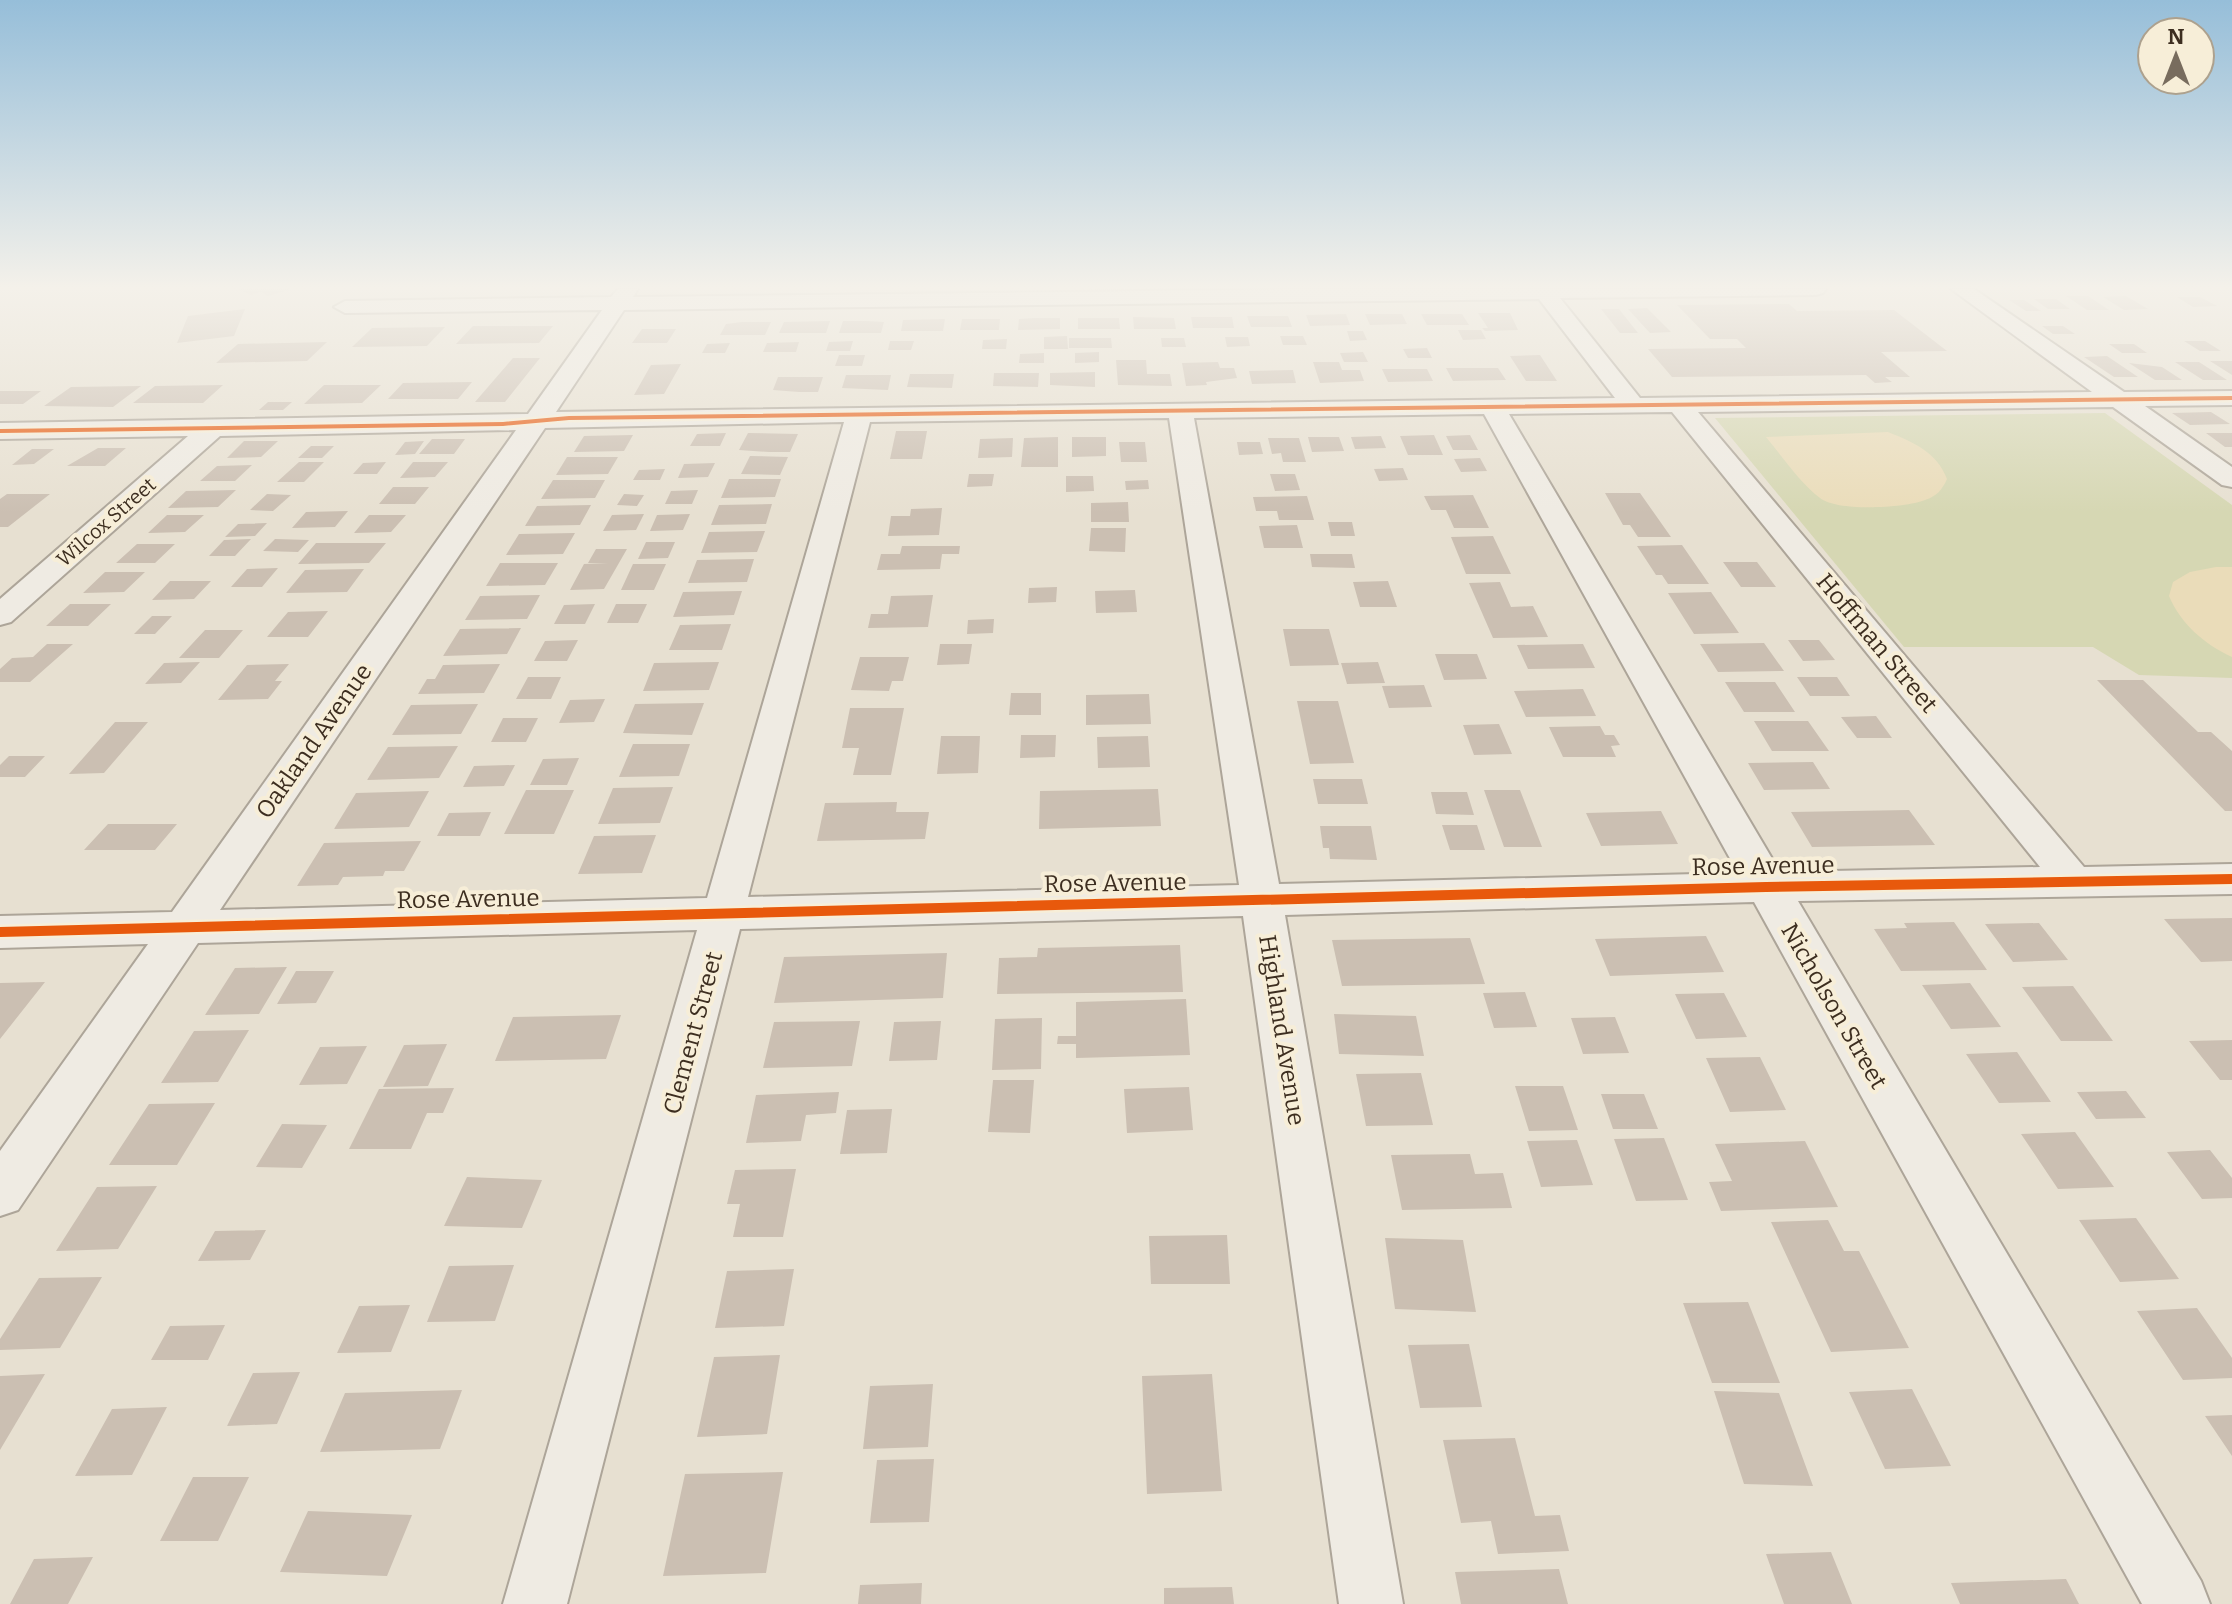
<svg xmlns="http://www.w3.org/2000/svg" width="2232" height="1604" font-family="Bitter,serif">
  <style>
    .green { fill: #d6d7b3 }
    .sand { fill: #eadcb9 }
    .building { fill: #cbbfb2 }
    .lines { fill: none; stroke-linecap: round; stroke-linejoin: round }
    .minor-casing { stroke: #ada599; stroke-width: 4 }
    .minor { fill: #efebe3; fill-rule: evenodd }
    .cycleway-casing { stroke: #f7eed8; stroke-width: 5 }
    .cycleway { fill: #e8590c; fill-rule: evenodd }
    .labels { text-anchor: middle; dominant-baseline: central; stroke-width: 8; stroke-linejoin: round; paint-order: stroke }
    .far-street-label { font-size: 20px; fill: #3d2e20; stroke: #f7eed8 }
    .street-label { font-size: 24px; fill: #3d2e20; stroke: #f7eed8 }
  </style>
  <rect width="100%" height="100%" fill="#e7e0d1"/>
  <path class="green" d="M2105,413L2232,505V678L2139,675L2093,647H1904L1715,418Z"/>
  <path class="sand" d="M1888,432C1913,442 1937,452 1947,479C1942,490 1937,496 1925,500C1905,508 1837,512 1820,498C1800,483 1782,456 1766,437Z
    M2216,567H2232V657C2204,644 2181,624 2169,596L2173,582L2190,572Z"/>
  <path class="building" d="M238,289H289V290L268,296L261,292L251,295Z
    M2066,296H2088L2109,310H2087Z
    M2126,296L2148,309L2124,310L2103,297Z
    M2177,297H2200L2217,306L2193,307Z
    M2034,299H2056L2070,309H2048Z
    M2009,300H2024L2041,311H2026Z
    M1789,304L1797,311L1894,310L1947,351L1881,352L1910,377H1885L1892,382L1875,383L1866,375L1672,377L1648,349L1746,348L1737,339H1710L1677,305Z
    M1647,308L1671,332L1650,333L1628,309Z
    M245,309L234,336L177,343L188,316Z
    M1601,309H1619L1638,333H1620Z
    M1478,313H1510L1518,330L1485,331L1482,328H1488Z
    M1346,314L1350,325L1310,326L1306,315Z
    M1365,314H1402L1407,324L1370,325Z
    M1421,314H1462L1469,325H1427Z
    M1247,316H1288L1292,327H1251Z
    M1133,317L1174,318L1176,329H1134Z
    M1191,317H1232L1234,328H1193Z
    M1035,318H1060V329L1018,330L1019,319Z
    M1078,318H1119L1120,329H1078Z
    M945,319L943,331H901L903,320Z
    M962,319H1000L999,330H960Z
    M830,321L826,333H779L784,322Z
    M843,321H866L884,322L881,333H839Z
    M742,322H771L765,335H720L726,324Z
    M473,326H553L539,343L456,344Z
    M2042,326H2063L2075,334H2053Z
    M445,327L427,346L352,347L372,328Z
    M642,329H676L667,343H632Z
    M1458,330H1481L1486,339L1463,340Z
    M1347,331H1363L1367,340L1350,341Z
    M1067,336L1068,349H1044V337Z
    M1280,336H1303L1307,345H1283Z
    M1225,337H1248L1250,346L1227,347Z
    M1069,338H1111L1112,348H1069Z
    M1161,338H1184L1186,347H1162Z
    M1007,339L1006,349H982L983,340Z
    M853,341L850,351H826L829,342Z
    M890,341H914L911,350H888Z
    M2184,341H2205L2221,351H2200Z
    M327,342L307,361L216,363L238,344Z
    M799,342L796,352H763L767,343Z
    M730,343L725,353H702L707,344Z
    M2109,344H2134L2147,353H2122Z
    M1427,348L1432,358H1408L1403,349Z
    M1099,352V362L1075,363V353Z
    M1363,352L1368,362H1344L1340,353Z
    M1044,353V363H1019L1020,354Z
    M839,355H865L862,366H835Z
    M1540,355L1557,381H1526L1510,356Z
    M2107,356L2138,377H2114L2084,357Z
    M513,358H540L505,402H475Z
    M1116,360H1146L1147,374H1170L1172,386L1118,385Z
    M2210,361H2232V375Z
    M1218,362L1220,368H1234L1237,378L1206,382L1207,385L1186,386L1182,363Z
    M1313,362H1339L1342,370H1360L1364,381L1320,383Z
    M2175,362H2199L2227,380H2203Z
    M2129,363L2162,367L2182,380H2155Z
    M681,364L664,394L634,395L651,365Z
    M1446,368H1498L1506,380L1453,381Z
    M1382,369H1427L1433,381L1388,382Z
    M1293,370L1296,383L1252,384L1249,371Z
    M1095,372V387L1050,385V373Z
    M994,373H1039L1038,387L993,386Z
    M910,374H954L952,388L907,387Z
    M846,375H891L888,390L842,388Z
    M778,377H823L818,392H799L773,390Z
    M472,382L458,399H388L403,383Z
    M223,385L203,403H133L155,386Z
    M324,385H381L362,403L304,404Z
    M141,386L113,407L44,406L71,387Z
    M0,391H41L23,404H0Z
    M268,402H292L283,410H259Z
    M2211,412L2230,424L2190,425L2172,413Z
    M896,431H927L922,459H890Z
    M726,433L720,446H690L697,434Z
    M748,433L798,434L790,452H769L739,450Z
    M2206,433H2232V447H2225Z
    M633,435L624,451L574,452L584,436Z
    M1434,435L1443,455H1408L1400,436Z
    M1470,435L1478,450H1453L1446,436Z
    M1381,436L1386,448L1355,449L1351,437Z
    M1058,437V467H1021L1024,438Z
    M1072,437H1106V456L1072,457Z
    M1308,437H1339L1344,451L1312,452Z
    M1013,438L1012,457L978,458L980,439Z
    M1268,438H1299L1306,462H1283L1281,453L1272,454Z
    M432,439H465L454,454H419Z
    M244,441H278L261,457L227,458Z
    M424,441L415,454L395,455L405,442Z
    M1119,442H1145L1147,462H1121Z
    M1237,442H1260L1263,454L1239,455Z
    M311,446H334L322,458H298Z
    M98,448H126L105,466H67Z
    M32,449H54L34,464L12,465Z
    M750,456L788,457L780,475L741,474Z
    M567,457H618L608,474L556,475Z
    M1480,458L1487,471L1461,472L1454,459Z
    M299,462H324L304,482H277Z
    M386,462L377,474H353L363,463Z
    M413,462H448L435,477L400,478Z
    M715,463L708,477L678,478L684,464Z
    M252,465L235,481H200L217,466Z
    M1403,468L1408,480L1379,481L1374,469Z
    M665,469L660,480H633L639,470Z
    M969,474H994L992,486L967,487Z
    M1270,474H1295L1300,490L1275,491Z
    M1066,476H1093L1094,491L1066,492Z
    M729,479H781L775,497L721,498Z
    M553,480H605L595,498L541,499Z
    M1148,480L1149,489L1126,490L1125,481Z
    M393,487H429L415,504H379Z
    M236,490L218,507L168,508L186,491Z
    M698,490L692,504H665L671,491Z
    M1605,493H1640L1671,537H1638L1630,525H1623Z
    M7,494H50L8,527H0V499Z
    M267,494L291,495L273,511L250,510Z
    M624,494L644,495L637,506L617,505Z
    M1473,495L1489,528H1454L1446,510H1431L1424,496Z
    M1307,496L1314,520H1279L1277,511H1256L1253,497Z
    M1128,502L1129,522H1091V503Z
    M772,504L766,524L711,525L719,505Z
    M591,505L580,525L525,526L537,506Z
    M942,508L939,535L888,536L891,516H910L911,509Z
    M348,511L335,527L292,528L306,512Z
    M644,514L636,530L603,531L612,515Z
    M690,514L683,530L650,531L657,515Z
    M167,515H204L185,532L148,533Z
    M369,515H406L391,532L354,533Z
    M1328,522H1352L1355,536H1331Z
    M267,523L255,536L225,537L238,524Z
    M1297,525L1303,548H1264L1259,526Z
    M1091,528H1126L1125,552L1089,551Z
    M765,531L757,552L701,553L709,532Z
    M575,533L563,554L506,555L519,534Z
    M1493,536L1511,574H1466L1451,537Z
    M251,539L235,556H209L224,540Z
    M275,539L309,540L298,552L263,551Z
    M646,542H675L668,558L638,559Z
    M316,543H386L369,563L298,564Z
    M137,544H175L155,563H116Z
    M1682,545L1709,584H1668L1662,575H1656L1637,546Z
    M902,546H960L959,554H942L940,569L877,570L881,554H900Z
    M596,549H627L604,589L570,590L584,564L608,563H588Z
    M1310,554H1352L1355,568L1312,567Z
    M754,559L747,582L688,583L697,560Z
    M1723,562H1757L1776,587H1741Z
    M500,563H558L545,585L486,586Z
    M633,564H666L654,590H621Z
    M278,568L262,587H231L247,569Z
    M364,569L347,592L286,593L305,570Z
    M105,572H145L124,592L83,593Z
    M170,581H211L194,599L152,600Z
    M1388,581L1397,607H1360L1353,582Z
    M1500,582L1511,607L1533,606L1548,637L1493,638L1469,583Z
    M1057,587L1056,602L1028,603L1029,588Z
    M1135,590L1137,612L1096,613L1095,591Z
    M742,591L734,615L673,617L683,592Z
    M1711,592L1739,633L1694,634L1668,593Z
    M540,595L527,619L465,620L480,596Z
    M933,595L928,627L868,628L871,614H888L891,596Z
    M70,604H111L88,626H46Z
    M595,604L585,624H554L564,605Z
    M616,604H647L638,623H607Z
    M328,611L308,637H267L288,612Z
    M152,616H172L155,634H134Z
    M994,619L993,633L967,634L968,620Z
    M731,624L722,650H669L680,625Z
    M521,628L507,654L443,656L460,629Z
    M1283,629H1329L1339,665L1290,666Z
    M205,630H243L219,658H179Z
    M578,640L567,661H534L545,641Z
    M1788,640H1819L1835,660L1803,661Z
    M1764,643L1784,671L1718,672L1700,644Z
    M47,644H73L30,682H0V669L12,658L33,657Z
    M940,644H972L969,664L937,665Z
    M1583,644L1595,668L1528,669L1517,645Z
    M1435,654H1477L1487,679L1444,680Z
    M860,657H909L903,681H892L889,691L851,690Z
    M200,662L181,683L145,684L164,663Z
    M719,662L709,690L643,691L654,663Z
    M1378,662L1385,683L1347,684L1341,663Z
    M289,664L275,681H282L268,699L218,700L247,665Z
    M500,664L484,693L418,694L427,679H435L443,665Z
    M528,677H561L551,699H516Z
    M1797,677H1837L1850,696H1810Z
    M2097,680H2143L2198,732H2211L2232,751V811H2225Z
    M1725,682H1775L1795,712H1744Z
    M1424,685L1432,707L1389,708L1382,686Z
    M1583,689L1596,716L1526,717L1514,691Z
    M1011,693H1041V715H1009Z
    M1149,694L1151,724L1086,725V695Z
    M605,699L594,722L559,723L570,700Z
    M1297,701H1338L1354,763L1310,764Z
    M704,703L692,735L623,733L635,704Z
    M478,704L461,734L392,735L411,705Z
    M850,708H904L891,775H853L859,748H842Z
    M1876,716L1892,738H1857L1841,717Z
    M503,718H538L526,742H491Z
    M1754,721H1808L1829,751H1772Z
    M115,722H148L104,773L69,774Z
    M1499,724L1512,754L1474,755L1463,725Z
    M1600,726L1605,735H1614L1620,745L1611,746L1616,757H1563L1549,727Z
    M1021,735H1056L1055,757L1020,758Z
    M941,736H980L978,773L937,774Z
    M1148,736L1150,767L1098,768L1097,737Z
    M633,744H690L679,776L619,777Z
    M458,746L439,778L367,780L388,747Z
    M9,756H45L25,777H0V765Z
    M579,758L567,785H530L543,759Z
    M1813,762L1830,789L1764,790L1748,763Z
    M515,765L504,786L463,787L474,766Z
    M1313,779H1362L1368,804H1318Z
    M673,787L660,823L598,824L613,788Z
    M1158,789L1161,826L1039,829L1040,791Z
    M526,790H574L554,834H504Z
    M1484,790H1520L1542,847H1504Z
    M429,791L409,827L334,829L356,793Z
    M1431,792H1467L1474,815L1436,814Z
    M897,802L896,812H929L925,839L817,841L825,803Z
    M1909,810L1935,845L1812,847L1791,812Z
    M1661,811L1678,844L1601,846L1586,813Z
    M491,812L480,836H437L449,813Z
    M108,824H177L155,850H84Z
    M1442,825H1477L1485,850H1450Z
    M1320,826H1371L1377,860L1330,859L1329,848H1323Z
    M656,835L642,873L578,874L594,836Z
    M421,841L404,871H385L383,876L343,877L338,885L297,886L324,843Z
    M2232,918V961L2201,962L2164,919Z
    M1954,922L1987,970L1901,971L1874,929L1907,928L1904,923Z
    M2039,923L2068,960L2013,962L1985,924Z
    M1706,936L1724,972L1610,976L1595,939Z
    M1470,938L1485,984L1342,986L1332,940Z
    M1180,945L1183,992L997,994L999,958L1037,957L1038,948Z
    M947,953L943,998L774,1003L784,957Z
    M287,967L259,1014L205,1015L235,968Z
    M296,971H334L316,1003L277,1004Z
    M45,982L0,1039V983Z
    M1970,983L2001,1027L1951,1029L1922,985Z
    M2073,986L2113,1041H2061L2022,987Z
    M1525,992L1537,1027L1494,1028L1483,993Z
    M1724,993L1747,1037L1696,1039L1675,994Z
    M1186,999L1190,1055L1076,1058V1044H1057L1058,1036H1076V1002Z
    M1334,1014L1416,1016L1424,1056L1339,1054Z
    M621,1015L606,1059L495,1061L513,1017Z
    M1615,1017L1629,1053L1583,1054L1571,1018Z
    M1042,1018L1041,1069L992,1070L995,1019Z
    M860,1021L852,1066L763,1068L774,1022Z
    M941,1021L937,1060L889,1061L894,1022Z
    M249,1030L218,1082L161,1083L194,1031Z
    M2232,1040V1080H2220L2189,1041Z
    M447,1044L428,1086L383,1087L404,1045Z
    M367,1046L347,1084L299,1085L320,1047Z
    M2017,1052L2051,1102L1999,1103L1966,1054Z
    M1760,1057L1786,1110L1730,1112L1706,1058Z
    M1421,1073L1433,1125L1366,1126L1356,1074Z
    M993,1080H1034L1030,1133L988,1132Z
    M1515,1086H1563L1578,1130L1529,1131Z
    M1189,1087L1193,1130L1127,1133L1124,1089Z
    M454,1088L443,1113H427L411,1149H349L379,1089Z
    M2126,1091L2146,1118L2096,1119L2077,1092Z
    M839,1092L836,1113L806,1115L801,1141L746,1143L756,1095Z
    M1601,1094H1644L1658,1129H1613Z
    M215,1103L177,1165H109L149,1104Z
    M892,1109L887,1153L840,1154L847,1110Z
    M282,1124L327,1125L302,1168L256,1167Z
    M2075,1132L2114,1187L2058,1189L2021,1134Z
    M1664,1138L1688,1200L1636,1201L1614,1139Z
    M1577,1140L1593,1185L1541,1187L1527,1141Z
    M1805,1141L1838,1207L1721,1211L1709,1182L1732,1181L1715,1144Z
    M2210,1150L2232,1178V1198L2202,1199L2167,1152Z
    M1470,1154L1475,1174L1503,1173L1512,1208L1402,1210L1391,1155Z
    M796,1169L783,1237H733L740,1204H727L735,1170Z
    M467,1177L542,1180L522,1228L444,1226Z
    M157,1186L118,1249L56,1251L97,1187Z
    M2136,1218L2179,1279L2120,1282L2079,1220Z
    M1828,1220L1844,1251H1859L1909,1348L1831,1352L1771,1222Z
    M266,1230L250,1260L198,1261L215,1231Z
    M1227,1235L1230,1284H1151L1149,1236Z
    M1385,1238L1463,1240L1476,1312L1395,1309Z
    M514,1265L495,1321L427,1322L449,1266Z
    M794,1269L784,1326L715,1328L727,1271Z
    M102,1277L60,1348L0,1350V1339L39,1278Z
    M1748,1302L1780,1383H1712L1683,1303Z
    M410,1305L391,1352L337,1353L359,1306Z
    M2197,1308L2232,1358V1378L2183,1380L2137,1311Z
    M225,1325L208,1360H151L170,1326Z
    M1469,1344L1482,1407L1420,1408L1408,1345Z
    M780,1355L767,1434L697,1437L714,1357Z
    M300,1372L277,1424L227,1426L253,1373Z
    M45,1374L0,1450V1376Z
    M1212,1374L1222,1491L1147,1494L1142,1376Z
    M933,1384L928,1447L863,1449L870,1386Z
    M1912,1389L1951,1466L1885,1469L1849,1392Z
    M462,1390L440,1449L320,1452L345,1393Z
    M1714,1391L1779,1393L1813,1486L1744,1484Z
    M167,1407L132,1475L75,1476L112,1409Z
    M2232,1415V1456L2205,1416Z
    M1515,1438L1535,1516L1560,1515L1569,1551L1498,1554L1491,1521L1461,1523L1443,1440Z
    M934,1459L929,1522L870,1523L877,1460Z
    M783,1472L766,1573L663,1576L685,1474Z
    M193,1477H249L218,1541H160Z
    M308,1511L412,1515L387,1576L280,1572Z
    M1831,1552L1852,1604H1784L1766,1554Z
    M93,1557L68,1604H10L34,1559Z
    M1559,1569L1568,1604H1461L1455,1572Z
    M2066,1579L2079,1604H1960L1951,1583Z
    M922,1583L921,1604H858L860,1585Z
    M1232,1587L1234,1604H1164V1588Z"/>
  <g class="lines">
    <g class="minor-casing">
      <path id="minor" d="M618,289H638L633,297L1322,289H1826L1823,293L1816,295L1560,298L1640,398L2092,392L1951,289H1974L2124,392L2232,391V405L2145,406L2232,467V487L2222,485L2113,407L1698,412L2084,867L2232,864V894L1798,901L2201,1581L2210,1604H2142L1754,902L1285,915L1403,1604H1339L1243,916L740,929L567,1604H503L697,930L198,943L18,1210L0,1216V1151L148,944L0,948V916L172,912L516,430L220,436L11,622L0,625V599L188,436L0,439V423L528,414L602,310L345,313L334,307L345,301L611,297ZM1539,299L1615,398L556,412L624,310ZM1672,412L2040,867L1780,872L1509,414ZM1484,414L1738,873L1279,884L1194,418ZM1169,418L1239,885L748,897L870,422ZM844,422L707,898L220,910L545,428Z"/>
    </g>
    <use href="#minor" class="minor"/>
    <g class="cycleway-casing">
      <path id="cycleway" d="M2232,396V400L569,420L503,426L0,433V429L503,422L569,416Z
        M2232,874V884L1766,892L0,937V927L1766,882Z"/>
    </g>
    <use href="#cycleway" class="cycleway"/>
  </g>
  <linearGradient id="sky" x2="0" y2="1"><stop stop-color="#96bed9"/><stop offset="0.56" stop-color="#f4f1ea"/><stop offset="1" stop-color="#f4f1ea" stop-opacity="0"/></linearGradient>
  <rect width="2232" height="513" fill="url(#sky)"/>
  <g class="labels">
    <g class="far-street-label">
      <text transform="translate(106 522) rotate(-41)">Wilcox Street</text>
    </g>
    <g class="street-label">
      <text transform="translate(1877 643) rotate(50)">Hoffman Street</text>
      <text transform="translate(314 741) rotate(-55)">Oakland Avenue</text>
      <text transform="translate(1763 866) rotate(-1)">Rose Avenue</text>
      <text transform="translate(1115 883) rotate(-1)">Rose Avenue</text>
      <text transform="translate(468 899) rotate(-1)">Rose Avenue</text>
      <text transform="translate(1834 1006) rotate(60)">Nicholson Street</text>
      <text transform="translate(1282 1030) rotate(81)">Highland Avenue</text>
      <text transform="translate(693 1033) rotate(-75)">Clement Street</text>
    </g>
  </g>
  <g transform="translate(2176 56)"><circle r="38" fill="#f7eed8" stroke="#ada18e" stroke-width="2"/>
  <path d="M0-6L14 30L0 20L-14 30Z" fill="#786c5e"/>
  <text y="-12" font-size="22" font-weight="bold" text-anchor="middle" fill="#3d2e20">N</text>
  </g>
</svg>
